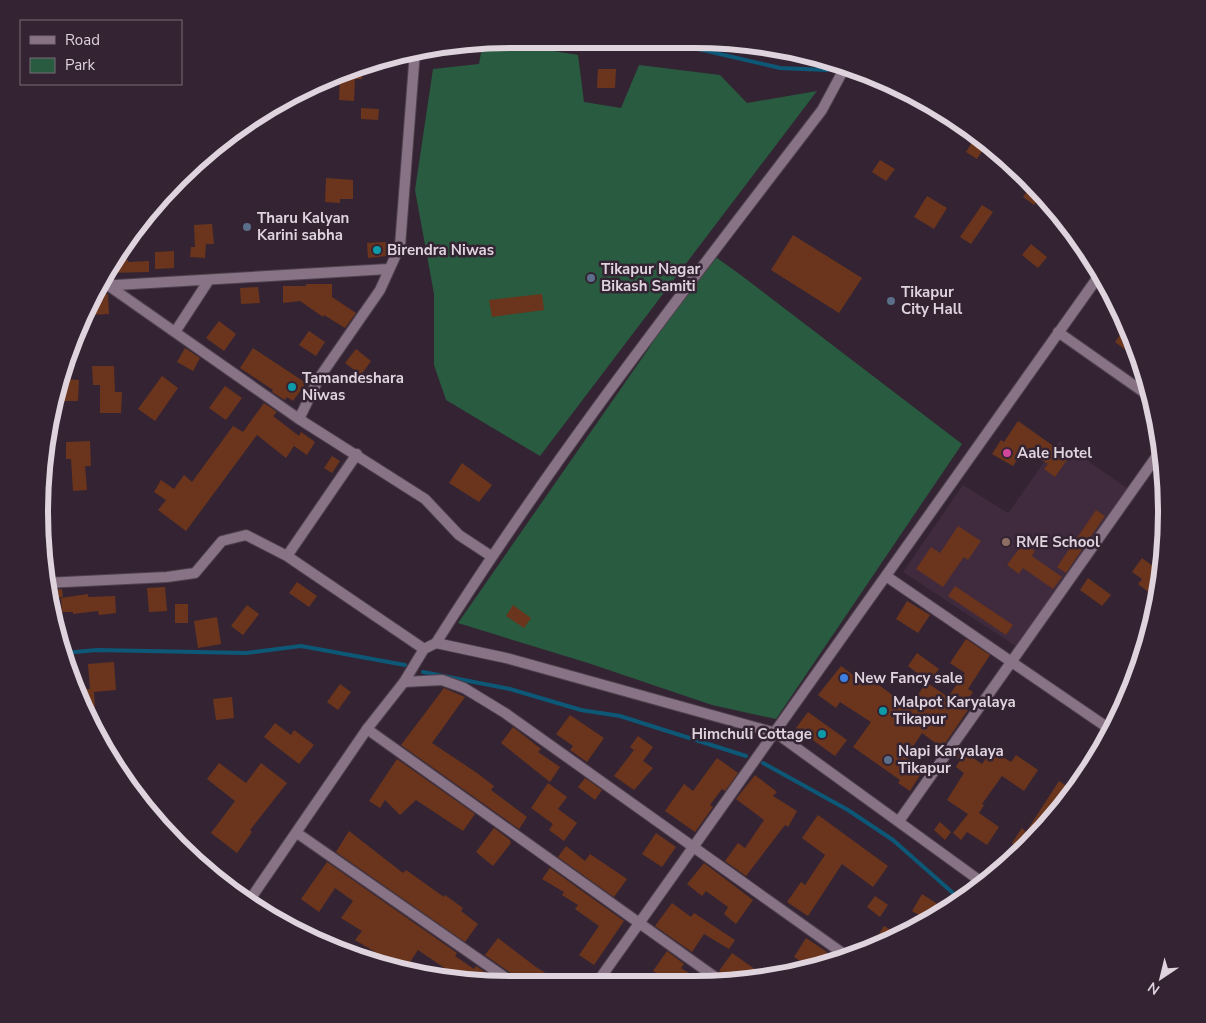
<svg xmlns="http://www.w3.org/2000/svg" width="1206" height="1023" font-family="'Nunito Sans',sans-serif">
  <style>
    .built { fill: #3f2a3e }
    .green { fill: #285b3f }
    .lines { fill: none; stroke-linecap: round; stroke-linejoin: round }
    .stream { stroke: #0d5777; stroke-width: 4 }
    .building { fill: #6a351c }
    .minor-casing { stroke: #4e414e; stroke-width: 12 }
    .tertiary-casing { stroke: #4e414e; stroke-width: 12 }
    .minor { stroke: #877385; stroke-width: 10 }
    .tertiary { stroke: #877385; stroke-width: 10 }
    .service-dot { fill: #5c6f8a; stroke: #342433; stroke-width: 2 }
    .culture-dot { fill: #0f9aa8; stroke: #342433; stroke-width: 2 }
    .hotel-dot { fill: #d1479c; stroke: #342433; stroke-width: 2 }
    .education-dot { fill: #8d6e63; stroke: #342433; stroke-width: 2 }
    .shop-dot { fill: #3f7fe0; stroke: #342433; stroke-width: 2 }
    .labels { text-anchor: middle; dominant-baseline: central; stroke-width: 5; stroke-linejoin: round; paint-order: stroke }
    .poi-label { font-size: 15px; font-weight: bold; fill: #dfd4de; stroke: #342433; text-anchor: start }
    .rim { fill: none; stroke: #dfd4de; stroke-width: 6 }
  </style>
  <rect width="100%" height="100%" fill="#342433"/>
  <path class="built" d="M1059,441L1127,488L1017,647L903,572L963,485L1008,513Z"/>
  <path class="green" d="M492,41L578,55L584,102L621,108L639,65L720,75L747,103L817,91L540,456L446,400L434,365V294L415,190L433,69L479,64L483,42Z
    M709,257L717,258L738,273L962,444L776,719L712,705L588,663L458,623L647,351L699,268Z"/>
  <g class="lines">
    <path class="stream" d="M599,40L608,43L642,47L681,45L780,68L827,70
      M64,653L97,650L246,653L301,646L405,665
      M423,672L510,689L581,710L620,716L746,756
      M763,763L848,810L893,840L962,901"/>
  </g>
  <path class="building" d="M363,65L362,79H355L354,101L339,100L340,77H331Z
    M598,69H616L615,88H597Z
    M361,108L379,109L378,120L361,119Z
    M973,141L984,148L977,159L966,152Z
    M880,160L895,169L886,181L872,172Z
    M326,178L353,180V199H340V203L325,202Z
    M1032,185L1043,193L1034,205L1023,197Z
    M927,196L947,208L934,229L914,217Z
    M982,205L993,212L971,244L960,237Z
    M212,224L214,244H206L205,258L190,257L191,247H195L194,225Z
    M793,235L862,278L839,313L771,270Z
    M386,242L387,256L368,258L367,243Z
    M1031,244L1047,257L1038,268L1022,255Z
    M174,251V268L155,269V252Z
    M128,260V262L149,261V272L105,273L112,261Z
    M306,284H332V297L356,313L345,328L324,315L323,317L300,301L283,303V286H306Z
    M258,287L260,303L241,304L240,288Z
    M108,294L109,314L89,315L88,305L94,295Z
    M542,294L544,310L492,317L489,300Z
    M219,321L236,334L224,351L206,338Z
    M309,331L325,342L316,356L299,345Z
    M1123,331L1134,339L1136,345L1130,353L1115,342Z
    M185,348L200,358L193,371L177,362Z
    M253,348L306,383L293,401L287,397L285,400L272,392L273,390L240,368Z
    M356,349L371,361L361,375L345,363Z
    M92,366H114L115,392H122L121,413H100V385H93Z
    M162,376L178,388L155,421L138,409Z
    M62,379L79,380L78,401H60Z
    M225,386L242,398L226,420L209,408Z
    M264,403L277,412L273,416L299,436L301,432L315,442L307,455L294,446L286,458L257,435L186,531L158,510L166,500L154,492L161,480L174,489L184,475L192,482L233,426L243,432Z
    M1018,421L1069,457L1055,477L1044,469L1048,464L1024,449L1013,466L992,454L1001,440L1004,442Z
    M90,441L91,466H85L87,490L73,491L71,459H66V442Z
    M332,456L340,461L332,473L324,468Z
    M462,463L492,485L479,502L449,483Z
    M1096,510L1105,516L1066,573L1057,567Z
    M958,526L981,541L968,560L964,557L943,587L916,569L931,547L940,553Z
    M1023,543L1035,551L1032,556L1062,577L1053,589L1023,568L1019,574L1007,565Z
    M1142,558L1161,572L1159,591L1155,597L1138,584L1142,579L1132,572Z
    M1088,578L1111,595L1102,606L1080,590Z
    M297,582L317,596L309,607L289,593Z
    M955,586L1013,625L1006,635L948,596Z
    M165,587L167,611L149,612L147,588Z
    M62,589L63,597L51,599L50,590Z
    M88,594V597L115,596L116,613L99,615L98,611L73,614V612H62L61,598Z
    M907,601L930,615L918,633L896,619Z
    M175,604H188V623H175Z
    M247,605L259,614L243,635L231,626Z
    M513,605L531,618L524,628L506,616Z
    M217,617L221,644L198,648L194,621Z
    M966,639L990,655L968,689L973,692L963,707L968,710L942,748L922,733L906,757L924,769L910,791L898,783L900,780L853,747L871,722L840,702L836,708L818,695L841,666L864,683L868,677L910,708L926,682L948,697L965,673L950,663Z
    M917,653L939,669L929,682L908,666Z
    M114,662L116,690L94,692L95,710L85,711L74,690L90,689L88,664Z
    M340,684L351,692L338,710L327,702Z
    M444,688L465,697L432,743L477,773L494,786L491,790L527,817L519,829L401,745Z
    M232,697L234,718L216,720L213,699Z
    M808,712L847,740L835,756L796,728Z
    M570,715L604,738L587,762L570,750L573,746L556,734Z
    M275,723L291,735L294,730L314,745L299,764L264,737Z
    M513,727L541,749L538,752L560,767L550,782L501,743Z
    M638,736L653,747L643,761L653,768L634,790L614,776L634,750L630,747Z
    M959,748L982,764L992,750L1011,762L1016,755L1038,770L1024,791L1002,776L982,804L984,805L979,813L999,827L987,845L967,832L961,840L953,833L968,814L947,800L964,773L956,767L960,760L953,756Z
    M717,758L738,773L725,791L722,789L710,805L713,807L695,832L665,811L684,784L693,791Z
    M397,759L475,814L463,831L416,800L400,815L385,800L380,808L369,801Z
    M219,763L246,783L261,763L287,783L250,830L252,832L237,853L211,833L235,801L207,779Z
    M755,775L777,792L773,796L797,811L788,827L785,825L746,876L725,861L738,843L745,848L764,820L736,799Z
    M585,778L602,790L595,800L578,787Z
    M1059,781L1074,791L1023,851L1012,843L1022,828L1026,832Z
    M548,783L567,797L558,809L577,823L564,841L549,830L553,824L531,808Z
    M818,815L888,866L873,887L842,864L808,916L787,902L801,882L805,885L825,855L802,838Z
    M940,822L951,832L945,840L934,830Z
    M494,828L510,840L511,843L493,866L476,852Z
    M349,831L403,873L406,870L444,897L445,895L463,908L461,911L478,924L465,942L336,852Z
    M656,833L676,847L662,867L642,854Z
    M566,846L585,861L590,854L627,879L614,897L558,857Z
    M327,862L457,953L455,956L474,969L476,966L495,979L492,983L442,976L446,969L418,950L406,968L400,967L355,940L362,931L341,918L353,901L335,888L319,912L301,899Z
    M704,863L753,900L736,924L724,914L728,907L706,891L702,896L687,884Z
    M550,868L624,921L594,965L579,955L599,926L575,909L578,905L562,895L564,892L542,879Z
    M922,894L947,910L928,920L912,911Z
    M875,896L888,905L880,917L867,907Z
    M672,903L691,917L694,913L735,940L729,949L704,934L692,952L655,926Z
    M884,926L896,933L891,940L869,950Z
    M498,938L536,967L563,984L525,983L485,955Z
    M806,938L827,952L818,966L811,968L794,957Z
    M667,951L684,964L681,968L704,983L677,984L653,971Z
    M732,953L766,977L729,981L719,971Z"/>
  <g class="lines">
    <g class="minor-casing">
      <path id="minor" d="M99,286L388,269
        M109,286L299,419L425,499L459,535L491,556
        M175,332L209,280
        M1058,332L1152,398
        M299,419L319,378L380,290L400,246L415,51
        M287,556L357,454
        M886,576L1111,730
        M45,583L167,577L195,573L222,541L246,535L287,556L424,649
        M436,643L506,658L776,733L983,883
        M404,682L442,680L464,688L505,713L848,957
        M367,729L722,982
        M899,821L1161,450
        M297,833L513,983
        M596,984L1098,277"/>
    </g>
    <g class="tertiary-casing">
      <path id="tertiary" d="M249,901L367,729L404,682L424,649L436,643C553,457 689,284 822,110L844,69"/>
    </g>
    <use href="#minor" class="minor"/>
    <use href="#tertiary" class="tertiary"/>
  </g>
  <g class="service-dot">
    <circle cx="247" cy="227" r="5"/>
    <circle cx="591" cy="278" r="5"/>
    <circle cx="891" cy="301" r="5"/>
    <circle cx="888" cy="760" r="5"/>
  </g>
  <g class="culture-dot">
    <circle cx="377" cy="250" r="5"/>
    <circle cx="292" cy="387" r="5"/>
    <circle cx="883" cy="711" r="5"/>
    <circle cx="822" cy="734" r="5"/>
  </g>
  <circle class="hotel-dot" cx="1007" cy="453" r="5"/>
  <circle class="education-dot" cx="1006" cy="542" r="5"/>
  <circle class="shop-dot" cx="844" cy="678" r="5"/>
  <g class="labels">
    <g class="poi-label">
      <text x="257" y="218">Tharu Kalyan<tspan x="257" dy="17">Karini sabha</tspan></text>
      <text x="387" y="250">Birendra Niwas</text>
      <text x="601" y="269">Tikapur Nagar<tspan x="601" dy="17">Bikash Samiti</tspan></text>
      <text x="901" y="292">Tikapur<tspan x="901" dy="17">City Hall</tspan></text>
      <text x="302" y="378">Tamandeshara<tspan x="302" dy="17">Niwas</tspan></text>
      <text x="1017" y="453">Aale Hotel</text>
      <text x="1016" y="542">RME School</text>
      <text x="854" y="678">New Fancy sale</text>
      <text x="893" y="702">Malpot Karyalaya<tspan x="893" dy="17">Tikapur</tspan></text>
      <text x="812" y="734" text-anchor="end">Himchuli Cottage</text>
      <text x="898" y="751">Napi Karyalaya<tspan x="898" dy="17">Tikapur</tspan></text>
    </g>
  </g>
  <path d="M0 0H1206V1023H0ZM512 48H694A464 464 0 0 1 1158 512V512A464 464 0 0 1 694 976H512A464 464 0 0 1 48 512V512A464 464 0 0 1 512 48Z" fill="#342433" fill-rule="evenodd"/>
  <path class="rim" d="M512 48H694A464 464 0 0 1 1158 512V512A464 464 0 0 1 694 976H512A464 464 0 0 1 48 512V512A464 464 0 0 1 512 48Z"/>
  <rect x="20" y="20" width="162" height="65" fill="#342433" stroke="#786a77"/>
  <rect x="30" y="36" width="25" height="8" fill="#877385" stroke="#786a77"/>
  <text x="65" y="45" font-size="15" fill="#dfd4de">Road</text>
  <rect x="30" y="58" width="25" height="15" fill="#285b3f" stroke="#786a77"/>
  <text x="65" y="70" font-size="15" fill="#dfd4de">Park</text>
  <g transform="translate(1161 978) rotate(215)" stroke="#342433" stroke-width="4" paint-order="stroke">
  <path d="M0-4L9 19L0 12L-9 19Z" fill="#dfd4de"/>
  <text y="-8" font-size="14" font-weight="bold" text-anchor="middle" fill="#dfd4de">N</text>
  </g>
</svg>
